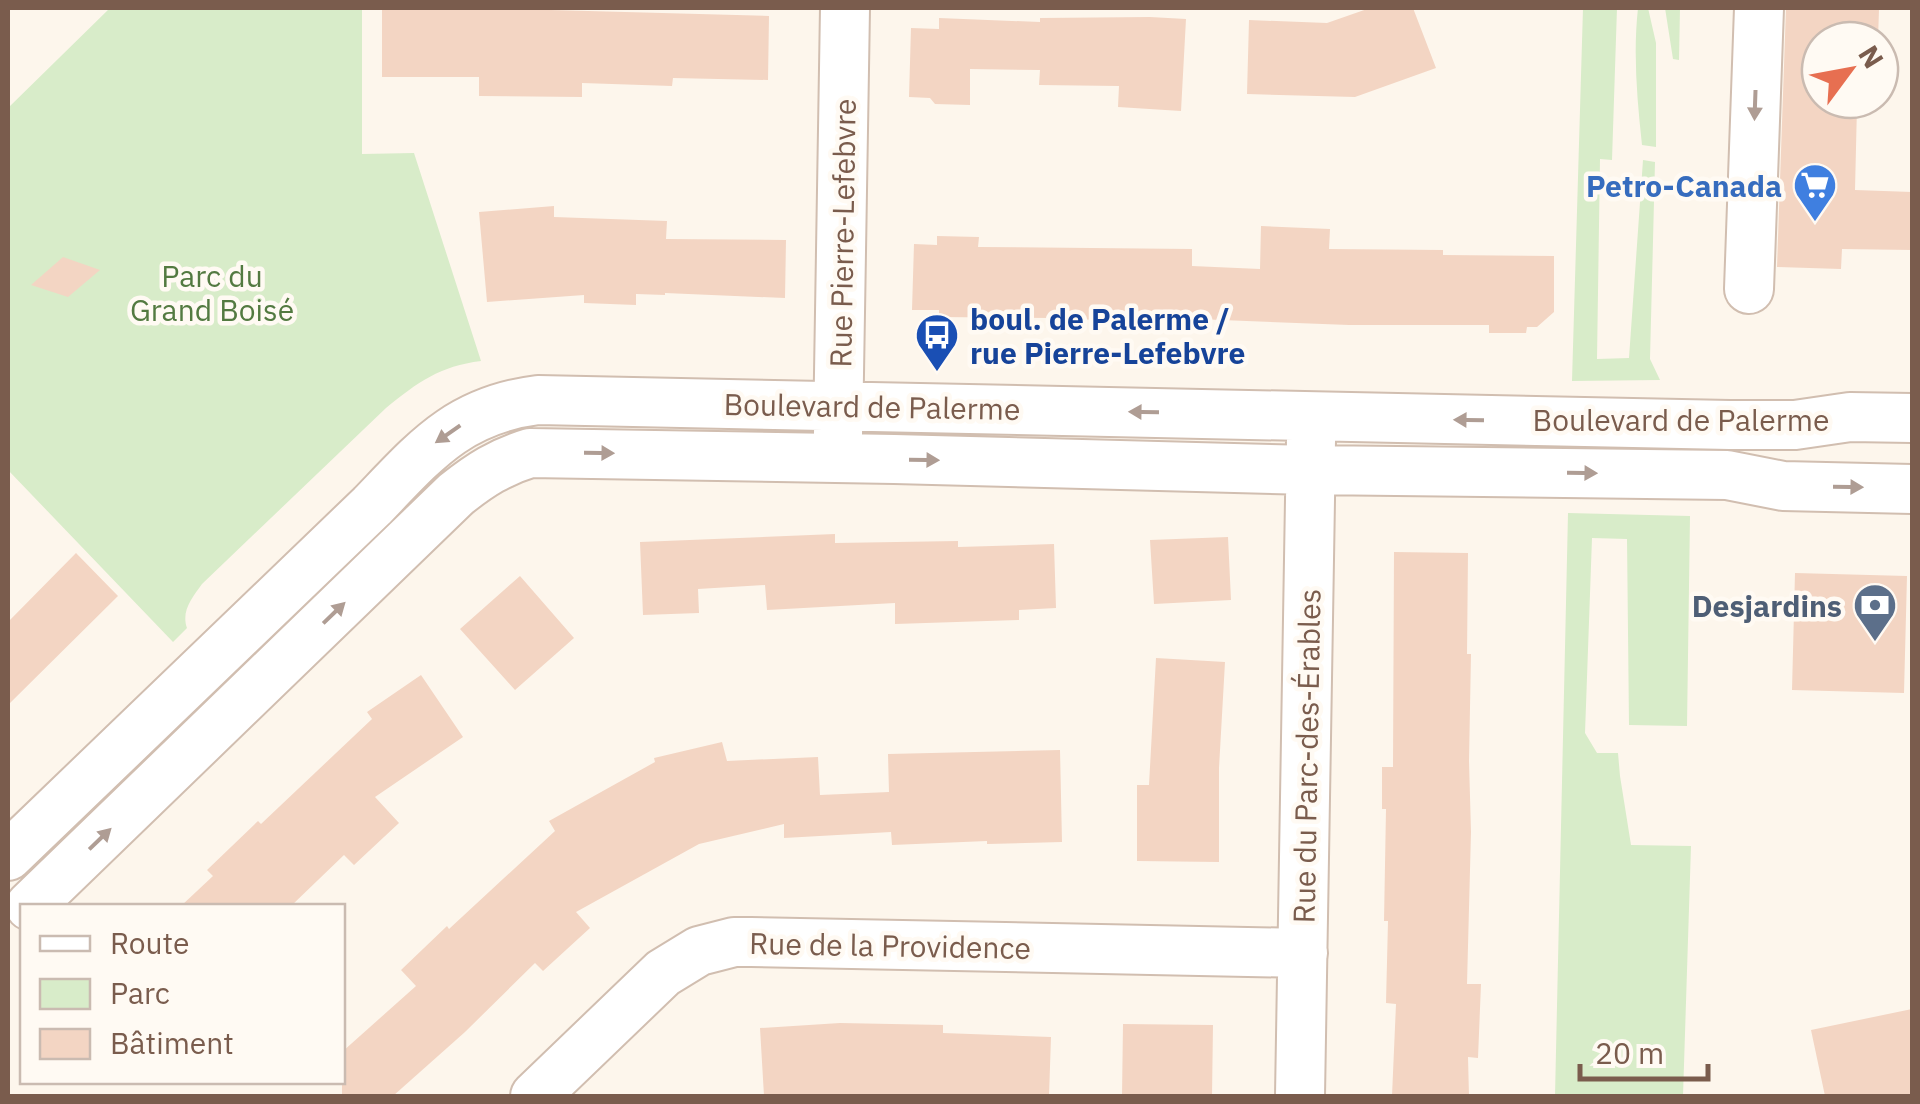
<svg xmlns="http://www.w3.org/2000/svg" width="1920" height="1104" font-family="'IBM Plex Sans',sans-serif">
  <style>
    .green { fill: #d8ecc9 }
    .building { fill: #f3d5c3 }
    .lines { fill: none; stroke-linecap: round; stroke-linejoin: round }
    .minor-casing { stroke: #d1beb0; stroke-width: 52 }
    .minor { stroke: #fff; stroke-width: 48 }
    .oneway { fill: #af9d94 }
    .labels { text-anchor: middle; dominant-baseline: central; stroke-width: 9; stroke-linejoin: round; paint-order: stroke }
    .shop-label { font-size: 30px; font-weight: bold; fill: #366cbe; stroke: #fffaf3; text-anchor: end }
    .street-label { font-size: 30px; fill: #7a5c4d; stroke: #fffaf3 }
    .park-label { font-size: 30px; fill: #537a41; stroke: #fffaf3 }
    .transit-label { font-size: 30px; font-weight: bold; fill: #164399; stroke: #fffaf3; text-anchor: start }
    .service-label { font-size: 30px; font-weight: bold; fill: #4e5e75; stroke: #fffaf3; text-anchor: end }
  </style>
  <rect width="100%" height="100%" fill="#fdf6ec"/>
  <path class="green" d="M110,8H362V154L414,153L481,361C440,366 418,382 386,408L202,584C192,598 181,611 187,628L173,642L8,470V108Z
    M1583,8H1617L1612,160L1600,159L1597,359L1629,358L1643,160L1655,162L1650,359L1660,380L1572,381Z
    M1638,8H1648L1656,43V147L1642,145C1637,99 1633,53 1638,8Z
    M1665,8H1680L1679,60L1673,59Z
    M1568,513L1690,516L1687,726L1629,725L1627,539L1592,538L1585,733L1597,753H1618L1620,776L1631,845L1691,846L1683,1096H1555Z"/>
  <path class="building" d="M382,8H551V10L769,16L768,80L673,78L672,86L582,83V97L479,96V77H382Z
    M1370,8H1413L1436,68L1355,97L1247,94L1249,20L1327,23Z
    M1786,8L1879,9L1878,40H1820V100H1877V106H1857L1855,190L1912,192V250L1842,249L1841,269L1777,267Z
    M1150,17L1186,19L1181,111L1118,107L1119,86L1039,85L1040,70L970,69V105L935,104L930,98L909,97L911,28L939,29V18L1040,22V18Z
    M554,206V217L667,221L666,239L786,240L785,298L665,293V295L636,294V305L584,303V295L487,302L479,212Z
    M1261,226L1330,229L1329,249L1443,250V255L1554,256V312L1537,327H1527L1526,333H1489V325H1349L1170,318V321H1117L1054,318L939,317V310H912L914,244L937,245V236L979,237L978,247L1192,249V266L1260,269Z
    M63,257L100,270L68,297L31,285Z
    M835,534V543L958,541V547L1054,544L1056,608L1019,610V620L895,624V603L767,610L765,585L698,589L699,613L643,615L640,542Z
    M1228,537L1231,600L1154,604L1150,540Z
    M1394,552L1468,553L1467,654H1471L1469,761L1471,832L1467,984H1481L1478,1058L1468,1057L1469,1096H1392L1396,1004L1386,1003L1388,921H1384L1386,809H1382V767H1393Z
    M76,553L118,596L8,705V622Z
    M1795,573L1907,576L1904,693L1792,690Z
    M520,576L574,638L515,690L460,629Z
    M1156,658L1225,662L1219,768V862L1137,861V785H1149Z
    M421,675L463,737L375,797L399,823L354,865L344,855L291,906H181L213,876L207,870L258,821L261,824L372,719L367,712Z
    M722,742L727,761L818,757L820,795L889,792L888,754L1060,750L1062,842L987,844V841L892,845L891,832L784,838V824L699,844L576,912L590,928L543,971L535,963L465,1032L393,1096H342V1052L416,986L401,970L447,926L449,929L555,831L549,821L655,762L654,758Z
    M1912,1009V1096H1825L1811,1030Z
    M840,1023L943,1025V1033L1051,1037L1049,1096H764L760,1028Z
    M1123,1024L1213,1025L1212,1096H1122Z"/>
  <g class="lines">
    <g class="minor-casing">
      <path id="minor" d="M1749,289L1759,8
        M838,434L845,8
        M8,856L372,506C425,451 458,410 538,400L1730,425H1795L1850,417L1912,418
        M30,906L456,494C480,475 500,462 530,453L894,459L1310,470L1727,475L1783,486L1912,489
        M535,1096L663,973L699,951L734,942H751L1303,953
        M1300,1096L1311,440"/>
    </g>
    <use href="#minor" class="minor"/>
  </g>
  <defs><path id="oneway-solid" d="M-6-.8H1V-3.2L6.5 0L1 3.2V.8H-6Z" transform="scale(2.5)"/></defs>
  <g class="oneway">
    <use href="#oneway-solid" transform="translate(1755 105) rotate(92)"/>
    <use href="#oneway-solid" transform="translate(1144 412) rotate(-179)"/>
    <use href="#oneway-solid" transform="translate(1469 420) rotate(-179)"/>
    <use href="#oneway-solid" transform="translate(448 434) rotate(145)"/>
    <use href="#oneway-solid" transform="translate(599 453) rotate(1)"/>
    <use href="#oneway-solid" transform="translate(924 460) rotate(1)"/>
    <use href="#oneway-solid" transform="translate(1582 473) rotate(1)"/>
    <use href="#oneway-solid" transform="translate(1848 487) rotate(1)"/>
    <use href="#oneway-solid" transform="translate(334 613) rotate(-44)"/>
    <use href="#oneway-solid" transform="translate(100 839) rotate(-44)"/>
  </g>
  <defs>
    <g id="supermarket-pin" transform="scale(2.25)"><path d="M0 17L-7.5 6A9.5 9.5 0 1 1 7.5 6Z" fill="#3f7fe0" stroke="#fffaf3"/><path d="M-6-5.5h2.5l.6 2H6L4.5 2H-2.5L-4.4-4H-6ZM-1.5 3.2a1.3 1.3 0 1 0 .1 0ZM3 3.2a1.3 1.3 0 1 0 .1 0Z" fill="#fff"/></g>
    <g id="bus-pin" transform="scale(2.25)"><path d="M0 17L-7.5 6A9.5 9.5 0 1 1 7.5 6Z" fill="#1a4fb4" stroke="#fffaf3"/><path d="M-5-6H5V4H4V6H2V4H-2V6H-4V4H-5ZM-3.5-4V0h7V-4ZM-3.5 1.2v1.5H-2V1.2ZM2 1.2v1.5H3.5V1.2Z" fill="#fff"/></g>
    <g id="bank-pin" transform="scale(2.25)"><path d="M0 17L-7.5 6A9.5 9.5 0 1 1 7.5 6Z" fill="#5c6f8a" stroke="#fffaf3"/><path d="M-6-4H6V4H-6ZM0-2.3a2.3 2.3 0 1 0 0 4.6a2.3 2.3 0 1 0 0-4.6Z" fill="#fff"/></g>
  </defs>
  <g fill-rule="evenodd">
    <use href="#supermarket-pin" x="1815" y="185"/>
    <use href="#bus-pin" x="937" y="335"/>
    <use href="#bank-pin" x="1875" y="605"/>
  </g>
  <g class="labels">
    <g class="shop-label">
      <text x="1782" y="185">Petro-Canada</text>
    </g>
    <g class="street-label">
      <text transform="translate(842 233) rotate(-89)">Rue Pierre-Lefebvre</text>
      <text transform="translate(872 406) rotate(1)">Boulevard de Palerme</text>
      <text x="1681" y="419">Boulevard de Palerme</text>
      <text transform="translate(1306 756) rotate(-89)">Rue du Parc-des-Érables</text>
      <text transform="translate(890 945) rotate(1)">Rue de la Providence</text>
    </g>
    <g class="park-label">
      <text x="212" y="275">Parc du<tspan x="212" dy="34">Grand Boisé</tspan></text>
    </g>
    <g class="transit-label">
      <text x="970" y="318">boul. de Palerme /<tspan x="970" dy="34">rue Pierre-Lefebvre</tspan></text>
    </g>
    <g class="service-label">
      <text x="1842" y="605">Desjardins</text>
    </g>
  </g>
  <rect width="1920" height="1104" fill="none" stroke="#7a5c4d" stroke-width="20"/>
  <rect x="20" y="904" width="325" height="180" fill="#fffaf3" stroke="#cabbb1" stroke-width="2.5"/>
  <rect x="40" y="936" width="50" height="15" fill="#ffffff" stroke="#cabbb1" stroke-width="2.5"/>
  <text x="110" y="954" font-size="30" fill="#7a5c4d">Route</text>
  <rect x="40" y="979" width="50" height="30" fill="#d8ecc9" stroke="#cabbb1" stroke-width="2.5"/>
  <text x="110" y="1004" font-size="30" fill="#7a5c4d">Parc</text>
  <rect x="40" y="1029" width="50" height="30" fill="#f3d5c3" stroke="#cabbb1" stroke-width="2.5"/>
  <text x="110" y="1054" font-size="30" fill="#7a5c4d">Bâtiment</text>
  <g transform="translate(1850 70) rotate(58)"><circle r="48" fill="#fffaf3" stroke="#cabbb1" stroke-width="2.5"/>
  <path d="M0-8L18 38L0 25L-18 38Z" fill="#e76f51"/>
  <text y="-15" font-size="28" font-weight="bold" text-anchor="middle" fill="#7a5c4d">N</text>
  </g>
  <path d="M1580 1064v15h128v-15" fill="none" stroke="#7a5c4d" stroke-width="5"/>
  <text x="1595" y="1064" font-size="30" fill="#7a5c4d" stroke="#fffaf3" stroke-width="8" paint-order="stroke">20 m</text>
</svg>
